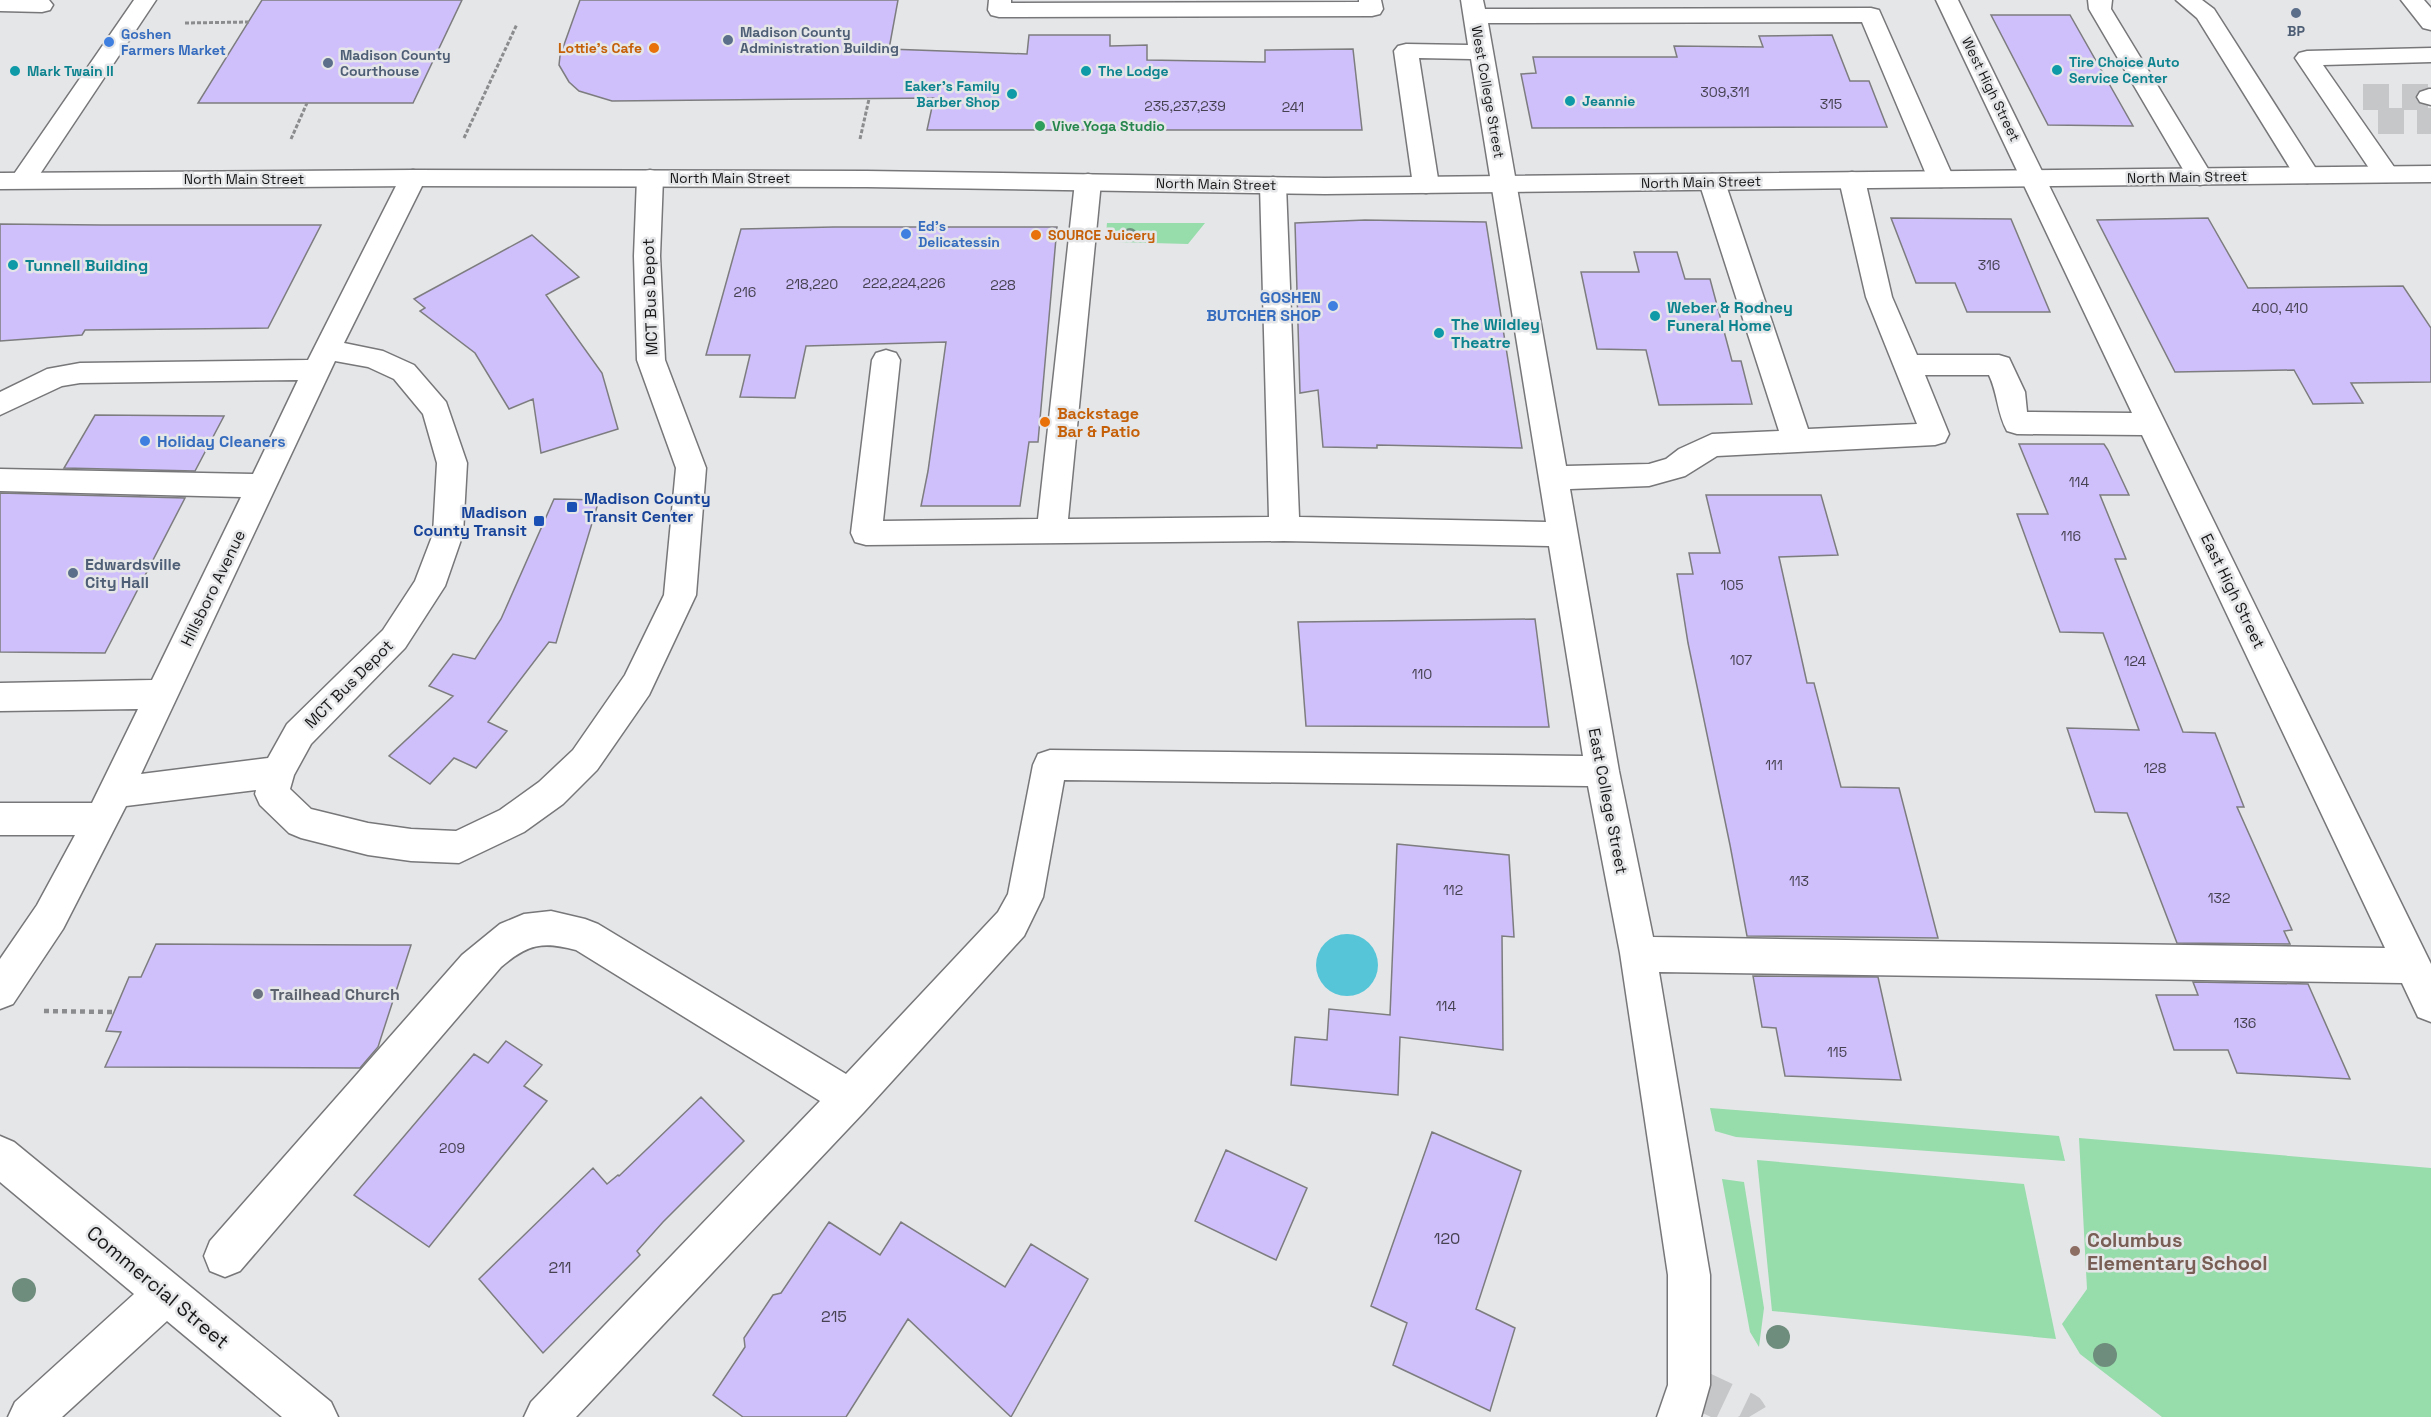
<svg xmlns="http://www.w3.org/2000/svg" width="2431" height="1417" font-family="'Space Grotesk',sans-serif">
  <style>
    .green { fill: #97dcab }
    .water { fill: #55c5d7 }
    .building { fill: #cfbffa; stroke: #7d7d7f; stroke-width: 1.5 }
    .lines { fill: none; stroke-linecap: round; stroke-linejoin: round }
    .minor-tunnel-far1 { stroke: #c6c7c9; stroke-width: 26; stroke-dasharray: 26 13; stroke-linecap: butt }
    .minor-tunnel { stroke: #c6c7c9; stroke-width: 39; stroke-dasharray: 39 20; stroke-linecap: butt }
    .minor-casing { stroke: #77777a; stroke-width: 3 }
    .major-casing { stroke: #77777a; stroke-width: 3 }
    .path-far1 { stroke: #8b8c8d; stroke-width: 3; stroke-dasharray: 4 2; stroke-linecap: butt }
    .path { stroke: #8b8c8d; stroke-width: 4.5; stroke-dasharray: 5 4; stroke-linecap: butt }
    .minor { fill: #fff; fill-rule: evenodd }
    .major { fill: #fff; fill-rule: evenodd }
    .tree { fill: #6e8d7c }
    .service-dot { fill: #5c6f8a; stroke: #e5e6e8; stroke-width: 2 }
    .shop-dot { fill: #3f7fe0; stroke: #e5e6e8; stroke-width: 2 }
    .food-dot { fill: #e8710a; stroke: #e5e6e8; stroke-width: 2 }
    .culture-dot { fill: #0f9aa8; stroke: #e5e6e8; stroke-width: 2 }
    .leisure-dot { fill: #2e9e5b; stroke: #e5e6e8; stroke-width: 2 }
    .transit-dot { fill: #1a4fb4; stroke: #e5e6e8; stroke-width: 2 }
    .worship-dot { fill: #6b7280; stroke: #e5e6e8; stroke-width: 2 }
    .education-dot { fill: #8d6e63; stroke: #e5e6e8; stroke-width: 2 }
    .labels { text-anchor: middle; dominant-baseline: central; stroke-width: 5; stroke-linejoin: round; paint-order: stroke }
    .far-service-label { font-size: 14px; font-weight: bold; fill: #4e5e75; stroke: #e5e6e8; text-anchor: start }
    .far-shop-label { font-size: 14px; font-weight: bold; fill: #366cbe; stroke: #e5e6e8; text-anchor: start }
    .far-food-label { font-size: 14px; font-weight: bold; fill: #c56008; stroke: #e5e6e8; text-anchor: end }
    .far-culture-label { font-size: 14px; font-weight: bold; fill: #0d838f; stroke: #e5e6e8; text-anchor: start }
    .far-street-label { font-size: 14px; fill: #181819; stroke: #e5e6e8 }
    .number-label { font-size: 14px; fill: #464251 }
    .far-leisure-label { font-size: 14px; font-weight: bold; fill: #27864d; stroke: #e5e6e8; text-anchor: start }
    .culture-label { font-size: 16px; font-weight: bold; fill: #0d838f; stroke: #e5e6e8; text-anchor: start }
    .street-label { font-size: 16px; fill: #181819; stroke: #e5e6e8 }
    .shop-label { font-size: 16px; font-weight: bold; fill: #366cbe; stroke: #e5e6e8; text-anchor: end }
    .food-label { font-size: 16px; font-weight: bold; fill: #c56008; stroke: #e5e6e8; text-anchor: start }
    .transit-label { font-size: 16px; font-weight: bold; fill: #164399; stroke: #e5e6e8; text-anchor: start }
    .service-label { font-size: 16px; font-weight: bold; fill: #4e5e75; stroke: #e5e6e8; text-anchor: start }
    .worship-label { font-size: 16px; font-weight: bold; fill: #5b616d; stroke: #e5e6e8; text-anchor: start }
    .near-number-label { font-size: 16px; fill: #464251 }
    .near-education-label { font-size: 20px; font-weight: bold; fill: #785e54; stroke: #e5e6e8; text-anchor: start }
    .near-street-label { font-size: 20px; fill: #181819; stroke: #e5e6e8 }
  </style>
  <rect width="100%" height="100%" fill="#e5e6e8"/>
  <path class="green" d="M1107,223H1205L1188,244L1116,242C1107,237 1106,232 1107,223Z
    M1710,1108L2059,1136L2065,1161L1736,1137L1715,1131Z
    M2079,1138L2431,1168V1417H2162L2080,1354L2062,1324L2087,1289Z
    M1757,1160L2024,1184L2056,1339L1772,1311Z
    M1722,1179L1744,1182L1764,1308L1759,1347L1750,1332Z"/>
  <path class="water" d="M1316 965a31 31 0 1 1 62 0a31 31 0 1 1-62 0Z"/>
  <path class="building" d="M262,0H462L413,103H198Z
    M580,0H898L889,49L1027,54L1029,35H1110V46L1147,45V60L1265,62V50L1353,49L1362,130H927L934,98L612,101L579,91L569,82L559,65L560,56Z
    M1991,15H2070L2133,126L2048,125Z
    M1832,35L1850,81H1869L1887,127L1532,128L1521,74L1536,73L1533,57H1677L1674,46L1763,47L1759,36Z
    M1891,218L2011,219L2050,312H1967L1955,283H1916Z
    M2208,218L2248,288L2403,286L2431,328V382L2351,383L2363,403L2313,404L2294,370L2175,372L2097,220Z
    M1365,220L1486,222L1522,448L1377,445V448L1323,447L1318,390L1300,393L1295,223Z
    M0,224L101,225H321L268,328L85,330L82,335L0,341Z
    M834,227H1057L1038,442H1029L1020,506H921L928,471L946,342L806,346L795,398L740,397L750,355H706L741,229Z
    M532,235L579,277L546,295L602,373L618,429L541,453L533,399L509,409L475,353L420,311L425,308L414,299Z
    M1634,252H1677L1685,279H1710L1732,361H1741L1752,404L1659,405L1646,350L1597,349L1581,272H1639Z
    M95,415L224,416L195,471L64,468Z
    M2019,444H2104L2108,450L2129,495H2100L2126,559H2115L2183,732L2215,733L2244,807H2237L2292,930L2284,931L2290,944L2177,943L2127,813L2095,812L2067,728L2139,730L2103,633L2060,632L2017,514H2048Z
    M0,493L185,498L105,653L0,652Z
    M1706,495H1821L1838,555L1779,557L1807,683H1814L1841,787L1899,788L1938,938L1747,936L1730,845L1688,643L1677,574H1693L1689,553H1720Z
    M554,499L599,500L556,643L549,642L488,722L507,731L476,768L454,758L430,784L389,756L453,696L429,686L453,654L475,659L501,619Z
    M1535,619L1549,727L1306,726L1298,622Z
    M1397,844L1509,855L1514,937L1502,936L1503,1050L1400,1037L1398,1095L1291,1085L1295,1037L1327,1040L1329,1009L1390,1015Z
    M156,944L380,945H411L378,1047L360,1068L105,1067L121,1032L106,1031L129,977H141Z
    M1753,976L1878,977L1901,1080L1785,1076L1776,1028L1762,1027Z
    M2193,982L2308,984L2350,1079L2237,1073L2228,1050H2174L2156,995H2198Z
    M506,1041L542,1065L524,1086L547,1101L429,1247L354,1195L474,1054L488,1063Z
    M701,1097L744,1141L663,1222L637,1251L640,1255L543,1353L479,1279L593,1168L607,1184L618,1175L619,1176Z
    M1432,1132L1521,1171L1476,1309L1515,1328L1490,1411L1393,1365L1407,1323L1371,1306Z
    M1226,1150L1307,1188L1276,1260L1195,1221Z
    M829,1222L880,1255L901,1222L1005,1287L1031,1244L1088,1279L1011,1417L908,1319L846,1417H743L713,1395L745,1347L744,1338L773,1295L781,1293Z"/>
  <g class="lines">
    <path class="minor-tunnel-far1" d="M2363,97H2429
      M2378,121H2431"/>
    <path class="minor-tunnel" d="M1689,1385L1746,1412L1749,1417"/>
    <g class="minor-casing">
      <path id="minor" d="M0,0H49L53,5L50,10L42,12L0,11Z
        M134,0H156L32,186L23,188L14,186L10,180L14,174Z
        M989,0H1011V3L1359,2V0H1381L1383,9L1380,14L1372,16L999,17L991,15L988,10Z
        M1461,0H1483L1485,9L1871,8L1879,10L1954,179L1950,185L1941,187L1932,185L1928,179L1862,22L1488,23L1566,466L1649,464L1666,459L1679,449L1712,434L1779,431L1699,182L1703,176L1712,174L1721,176L1725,182L1808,429L1917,424L1866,297L1839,180L1843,174L1852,172L1861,174L1865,180L1892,297L1917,355H1999L2009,358L2025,392L2027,412L2132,413L1936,0H1958L2431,964V1022L2418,1017L2402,983L1659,972L1710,1275V1385L1701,1417H1657L1668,1385V1275L1620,953L1588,786L1064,780L1043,897L1024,936L864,1112L576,1417H524L531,1402L820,1101L576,950C542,941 528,944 501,967L240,1271L225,1277L210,1271L204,1256L210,1241L462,955L500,924L524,914L551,911L585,919L598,924L846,1074L998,912L1008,894L1033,765L1038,754L1050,750L1583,756L1549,546L1284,541L866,545L855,542L851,533L872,360L876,353L886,350L896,353L900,360L883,521L1038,519L1075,182L1079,176L1088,174L1097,176L1101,182L1068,519L1269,517L1260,185L1264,179L1273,177L1282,179L1286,185L1299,517L1546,522L1471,59L1419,58L1439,185L1435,191L1426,193L1417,191L1413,185L1394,51L1398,46L1406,44L1468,45ZM1925,375H1989C1998,394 1997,413 2007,431L2017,434L2142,435L2385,948L1653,937L1619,771L1570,489L1649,486L1685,476L1717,456L1935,445L1945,442L1949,434Z
        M2088,0H2112L2111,9L2213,177L2209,183L2200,185L2191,183L2089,9Z
        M2176,0H2202L2214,9L2320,175L2316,181L2307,183L2298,181L2197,18Z
        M2401,0H2424L2431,8V30L2423,28Z
        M2431,48V62L2323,65L2399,174L2395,180L2386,182L2377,180L2295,58L2299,53L2307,51Z
        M2429,89H2431V105L2420,102L2417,97L2420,92Z
        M413,170L422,172L426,178L344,343L383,351L414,365L446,402L467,463L463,534L445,586L405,648L311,744L294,775L290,789L311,809L368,823L411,829L456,831L500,810L539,782L573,750L625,675L664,595L676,468L637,360L634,256L637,178L641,172L650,170L659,172L663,178L660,256L665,360L706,468L696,595L649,695L597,770L563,804L524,832L459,863L411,861L368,855L301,838L289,833L260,805L255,794L256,790L126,806L63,929L13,1004L0,1009V959L37,905L75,835H0V803H92L138,709L0,711V683L152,680L241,497L0,491V469L253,474L298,380L80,383L62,386L0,415V392L47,369L80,363L308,360L400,178L404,172ZM335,361L368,367L394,379L423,414L437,463L433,534L415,581L383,630L287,724L268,758L141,774Z
        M0,1136L14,1142L331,1402L338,1417H282L167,1321L62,1417H8L15,1402L134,1294L0,1182Z"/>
    </g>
    <g class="major-casing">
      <path id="major" d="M2431,166V182L1325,194L867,187L413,186L0,189V173L413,170L867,171L1325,178Z"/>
    </g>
    <path class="path-far1" d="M185,23L249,22
      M464,138L517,24
      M291,139L307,103
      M860,139L869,99"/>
    <path class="path" d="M44,1011L114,1012"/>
    <use href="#minor" class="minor"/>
    <use href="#major" class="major"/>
  </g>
  <g class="tree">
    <circle cx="1130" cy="235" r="7"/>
    <circle cx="24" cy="1290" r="12"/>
    <circle cx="1778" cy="1337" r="12"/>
    <circle cx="2105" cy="1355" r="12"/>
  </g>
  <g class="service-dot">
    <circle cx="2296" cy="13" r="6"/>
    <circle cx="728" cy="40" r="6"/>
    <circle cx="328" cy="63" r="6"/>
    <circle cx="73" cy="573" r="6"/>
  </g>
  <g class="shop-dot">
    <circle cx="109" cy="42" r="6"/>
    <circle cx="906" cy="234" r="6"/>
    <circle cx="1333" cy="306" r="6"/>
    <circle cx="145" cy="441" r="6"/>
  </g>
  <g class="food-dot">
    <circle cx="654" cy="48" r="6"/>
    <circle cx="1036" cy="235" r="6"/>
    <circle cx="1045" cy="422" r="6"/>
  </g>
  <g class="culture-dot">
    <circle cx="2057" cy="70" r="6"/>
    <circle cx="15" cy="71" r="6"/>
    <circle cx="1086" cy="71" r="6"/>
    <circle cx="1012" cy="94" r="6"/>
    <circle cx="1570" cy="101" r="6"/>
    <circle cx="13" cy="265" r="6"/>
    <circle cx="1655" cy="316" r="6"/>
    <circle cx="1439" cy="333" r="6"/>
  </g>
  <circle class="leisure-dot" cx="1040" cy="126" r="6"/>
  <g class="transit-dot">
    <rect x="566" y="501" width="12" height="12" rx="3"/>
    <rect x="533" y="515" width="12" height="12" rx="3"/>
  </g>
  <circle class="worship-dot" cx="258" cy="994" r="6"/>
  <circle class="education-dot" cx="2075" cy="1251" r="6"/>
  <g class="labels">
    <g class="far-service-label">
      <text x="2296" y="31" text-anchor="middle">BP</text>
      <text x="740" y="32">Madison County<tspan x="740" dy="16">Administration Building</tspan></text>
      <text x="340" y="55">Madison County<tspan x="340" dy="16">Courthouse</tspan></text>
    </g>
    <g class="far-shop-label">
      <text x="121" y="34">Goshen<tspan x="121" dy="16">Farmers Market</tspan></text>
      <text x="918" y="226">Ed's<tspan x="918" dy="16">Delicatessin</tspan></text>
    </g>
    <g class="far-food-label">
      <text x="642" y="48">Lottie's Cafe</text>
      <text x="1048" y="235" text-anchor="start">SOURCE Juicery</text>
    </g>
    <g class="far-culture-label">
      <text x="2069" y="62">Tire Choice Auto<tspan x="2069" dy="16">Service Center</tspan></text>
      <text x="27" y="71">Mark Twain II</text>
      <text x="1098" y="71">The Lodge</text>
      <text x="1000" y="86" text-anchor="end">Eaker's Family<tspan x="1000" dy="16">Barber Shop</tspan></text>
      <text x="1582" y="101">Jeannie</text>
    </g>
    <g class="far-street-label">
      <text transform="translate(1991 89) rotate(64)">West High Street</text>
      <text transform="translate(1488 92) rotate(80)">West College Street</text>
      <text transform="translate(2187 177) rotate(-1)">North Main Street</text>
      <text x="730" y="178">North Main Street</text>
      <text x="244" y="179">North Main Street</text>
      <text transform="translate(1701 182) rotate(-1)">North Main Street</text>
      <text transform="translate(1216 184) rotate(1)">North Main Street</text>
    </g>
    <g class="number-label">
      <text x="1725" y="92">309,311</text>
      <text x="1831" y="104">315</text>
      <text x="1185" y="106">235,237,239</text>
      <text x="1293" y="107">241</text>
      <text x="1989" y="265">316</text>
      <text x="904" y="283">222,224,226</text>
      <text x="812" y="284">218,220</text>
      <text x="1003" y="285">228</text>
      <text x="745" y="292">216</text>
      <text x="2280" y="308">400, 410</text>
      <text x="2079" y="482">114</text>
      <text x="2071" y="536">116</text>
      <text x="1732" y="585">105</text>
      <text x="1741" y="660">107</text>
      <text x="2135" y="661">124</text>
      <text x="1422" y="674">110</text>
      <text x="1774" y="765">111</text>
      <text x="2155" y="768">128</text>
      <text x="1799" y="881">113</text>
      <text x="1453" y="890">112</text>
      <text x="2219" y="898">132</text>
      <text x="1446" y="1006">114</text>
      <text x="2245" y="1023">136</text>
      <text x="1837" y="1052">115</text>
      <text x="452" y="1148">209</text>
    </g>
    <g class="far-leisure-label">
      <text x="1052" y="126">Vive Yoga Studio</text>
    </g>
    <g class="culture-label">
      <text x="25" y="265">Tunnell Building</text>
      <text x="1667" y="307">Weber &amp; Rodney<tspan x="1667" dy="18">Funeral Home</tspan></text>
      <text x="1451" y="324">The Wildley<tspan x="1451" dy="18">Theatre</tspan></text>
    </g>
    <g class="street-label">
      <text transform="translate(650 297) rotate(-92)">MCT Bus Depot</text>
      <text transform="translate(213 588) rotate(-64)">Hillsboro Avenue</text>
      <text transform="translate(2233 591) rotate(64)">East High Street</text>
      <text transform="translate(349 684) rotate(-45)">MCT Bus Depot</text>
      <text transform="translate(1608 801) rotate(79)">East College Street</text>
    </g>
    <g class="shop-label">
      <text x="1321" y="297">GOSHEN<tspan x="1321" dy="18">BUTCHER SHOP</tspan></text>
      <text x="157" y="441" text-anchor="start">Holiday Cleaners</text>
    </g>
    <g class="food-label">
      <text x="1057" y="413">Backstage<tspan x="1057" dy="18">Bar &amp; Patio</tspan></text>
    </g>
    <g class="transit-label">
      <text x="584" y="498">Madison County<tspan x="584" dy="18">Transit Center</tspan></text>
      <text x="527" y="512" text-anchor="end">Madison<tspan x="527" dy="18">County Transit</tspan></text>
    </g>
    <g class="service-label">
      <text x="85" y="564">Edwardsville<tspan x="85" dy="18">City Hall</tspan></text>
    </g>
    <g class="worship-label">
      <text x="270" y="994">Trailhead Church</text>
    </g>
    <g class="near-number-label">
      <text x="1447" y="1238">120</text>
      <text x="560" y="1267">211</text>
      <text x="834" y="1316">215</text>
    </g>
    <g class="near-education-label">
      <text x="2087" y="1240">Columbus<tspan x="2087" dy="23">Elementary School</tspan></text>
    </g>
    <g class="near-street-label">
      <text transform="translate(158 1287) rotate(40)">Commercial Street</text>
    </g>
  </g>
</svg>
